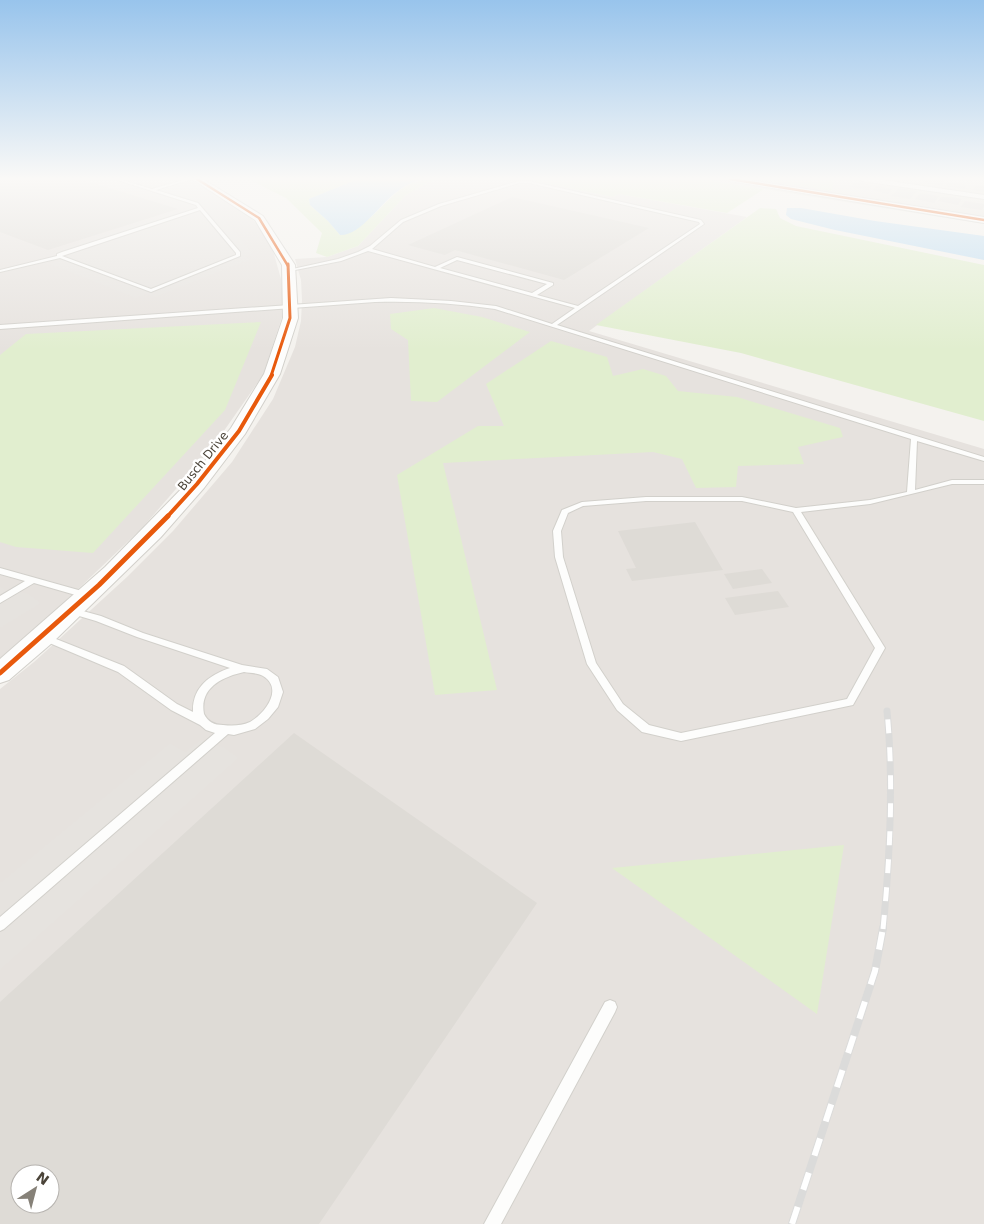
<svg xmlns="http://www.w3.org/2000/svg" width="984" height="1224" font-family="'DejaVu Sans',sans-serif">
  <style>
    .residential { fill: #e7e4dc }
    .industrial { fill: #e6e2de; fill-rule: evenodd }
    .green { fill: #e1eecf }
    .parking { fill: #e6e3df }
    .water { fill: #c0ddf1 }
    .building { fill: #dedbd6; fill-rule: evenodd }
    .lines { fill: none; stroke-linecap: round; stroke-linejoin: round }
    .service-casing { stroke: #d2d0cb; stroke-width: 2 }
    .minor-casing { stroke: #d2d0cb; stroke-width: 2 }
    .tertiary-casing { stroke: #d2d0cb; stroke-width: 2 }
    .service { fill: #fdfdfc; fill-rule: evenodd }
    .minor { fill: #fdfdfc; fill-rule: evenodd }
    .tertiary { fill: #fdfdfc; fill-rule: evenodd }
    .rail-far1-casing { stroke: #dbdbda; stroke-width: 7 }
    .rail-casing { stroke: #dbdbda; stroke-width: 8 }
    .rail-far1 { stroke: #fff; stroke-width: 5; stroke-dasharray: 14; stroke-linecap: butt }
    .rail { stroke: #fff; stroke-width: 6; stroke-dasharray: 18; stroke-linecap: butt }
    .cycleway-far3-casing { stroke: #fff; stroke-width: 4 }
    .cycleway-far2-casing { stroke: #fff; stroke-width: 5 }
    .cycleway-far1-casing { stroke: #fff; stroke-width: 6 }
    .cycleway-casing { stroke: #fff; stroke-width: 8 }
    .cycleway-far3 { stroke: #e8590c; stroke-width: 2.5 }
    .cycleway-far2 { stroke: #e8590c; stroke-width: 3 }
    .cycleway-far1 { stroke: #e8590c; stroke-width: 4 }
    .cycleway { stroke: #e8590c; stroke-width: 5 }
    .labels { text-anchor: middle; dominant-baseline: central; stroke-width: 5; stroke-linejoin: round; paint-order: stroke }
    .far-street-label { font-size: 12px; fill: #4b4439; stroke: #fff }
  </style>
  <rect width="100%" height="100%" fill="#f4f2ee"/>
  <path class="residential" d="M701,179H984V224L764,189Z"/>
  <path class="industrial" d="M0,179H187L203,185L238,207L254,221L266,237L274,254L281,279L284,311L263,375L214,445L143,527L27,638L0,659Z
    M440,179H524L613,197L619,194L747,217L589,331L984,449V1224H0V689L34,662L127,577L173,531L232,462L273,399L295,347L301,321L302,300L301,280L295,259L327,257L358,246L406,195L427,183ZM20,1174H50V1204H20Z"/>
  <path class="green" d="M248,179H358L309,199L310,205L328,221L340,235C347,232 355,230 361,225C392,203 395,179 440,179L427,183L406,195L358,246L327,257L316,253L322,233L286,198Z
    M524,179H701L764,189L727,213L619,194L613,197Z
    M757,179H827L834,180L832,191Z
    M760,208L776,209L780,218L796,226L984,265V421L741,353L596,325Z
    M434,308L482,317L530,332L437,402L411,401L408,340L391,329L390,314Z
    M261,322L225,410L93,553L16,547L0,542V355L26,334Z
    M551,341L607,357L613,376L643,369L666,376L678,391L737,397L840,428L843,437L798,447L804,464L738,466L736,487L696,488L682,459L653,452L443,463L497,690L435,695L397,475L478,426H504L486,384Z
    M844,845L817,1014L612,868Z"/>
  <path class="parking" d="M91,179H148L160,182L153,185L208,201L253,253L244,257L251,259L155,297L147,294L136,298L50,264L59,261L58,253L54,251L185,209L180,205Z
    M0,586L6,590L29,594L41,603L0,628Z
    M200,740L225,748L239,758L0,970V883L170,743L185,752Z"/>
  <path class="water" d="M358,179H422C414,182 405,185 398,191C381,202 361,236 340,235L328,221L310,205L309,199Z
    M787,208H801L875,221L984,236V260L835,230L791,219L786,215Z"/>
  <path class="building" d="M0,179H80L178,209L48,250L0,232Z
    M926,179H934L946,180L942,186L923,182Z
    M855,182L873,185L869,190L850,187Z
    M948,182L967,185L964,189L945,186Z
    M976,185L984,186V192L972,190Z
    M877,186L893,189L888,194L872,190Z
    M899,188L917,191L910,199L891,196Z
    M920,193L939,196L934,203L915,199Z
    M512,197L649,228L564,280L455,250L445,255L408,245Z
    M941,197H951L962,199L958,205L938,201Z
    M965,201L984,204V206L982,210L961,207Z
    M695,522L723,570L632,581L626,569L636,568L618,531Z
    M762,569L772,583L733,589L724,574Z
    M778,591L789,607L735,615L725,598Z
    M294,733L537,903L319,1224H0V1002ZM20,1174H50V1204H20Z"/>
  <g class="lines">
    <g class="service-casing">
      <path id="service" d="M114,179H119L152,189L187,179H192L156,190L198,203L240,252V256L151,292L60,258L0,272V270L57,256V254L62,252L198,208L196,205ZM200,210L236,253V255L151,289L62,256Z
        M519,181H529L701,220L704,224L557,325L984,457V461L917,441L915,490L952,480H984V484H952L870,504L801,512L885,648L853,705L681,741L642,732L617,710L587,664L555,557L553,531L562,510L582,502L646,497H742L796,508L870,500L907,492L911,439L495,309C455,303 415,301 375,302L0,329V325L391,298L451,301L496,306L552,324L575,308L368,251L341,261L290,271L288,270L338,259L358,252L370,246L401,220L439,204ZM519,183H529L699,222L700,224L578,306L537,295L553,285V283L457,257L435,267L372,249L403,222L441,206ZM457,260L547,284L532,293L440,268ZM646,501H742L793,512L875,648L847,699L681,733L649,725L623,704L596,663L563,557L561,531L568,513L583,506Z
        M0,568L89,593L90,595L86,598L34,583L0,603V596L25,581L0,574Z
        M72,608L101,616L143,633L242,665L267,669L278,677L283,692L278,707L268,719L255,729L234,735L228,734L4,929L0,931V917L215,733L206,730L200,725L171,710L118,672L40,639L38,637L40,635H46L124,666L177,704L193,712C192,688 209,675 230,668L137,637L96,621L69,613L68,611L69,609ZM244,672C250,673 258,673 263,676C284,689 265,713 250,722C241,726 232,726 223,725C214,725 208,722 204,714C199,688 222,677 244,672Z
        M610,1000L615,1002L617,1007L615,1012L501,1224H484L605,1002Z"/>
    </g>
    <g class="minor-casing">
      <path id="minor" d="M726,179H743L984,217V223L730,181Z
        M858,179H876L984,195V199L862,181Z"/>
    </g>
    <g class="tertiary-casing">
      <path id="tertiary" d="M192,179H203L263,216L295,265L298,318L280,374L245,434L204,488L161,537L52,643L9,680L0,683V659L105,567L190,480L231,428L264,374L283,318L282,265L255,220Z"/>
    </g>
    <use href="#service" class="service"/>
    <use href="#minor" class="minor"/>
    <use href="#tertiary" class="tertiary"/>
    <g class="rail-far1-casing">
      <path id="rail-far1" d="M883,929C890,857 894,783 887,711"/>
    </g>
    <g class="rail-casing">
      <path id="rail" d="M792,1224L875,971L883,928"/>
    </g>
    <use href="#rail-far1" class="rail-far1"/>
    <use href="#rail" class="rail"/>
    <g class="cycleway-far3-casing">
      <path id="cycleway-far3" d="M197,179L259,218L288,266
        M730,179L984,220"/>
    </g>
    <g class="cycleway-far2-casing">
      <path id="cycleway-far2" d="M271,376L290,318L288,264"/>
    </g>
    <g class="cycleway-far1-casing">
      <path id="cycleway-far1" d="M167,517L197,484L239,431L272,375"/>
    </g>
    <g class="cycleway-casing">
      <path id="cycleway" d="M0,673L99,585L168,516"/>
    </g>
    <use href="#cycleway-far3" class="cycleway-far3"/>
    <use href="#cycleway-far2" class="cycleway-far2"/>
    <use href="#cycleway-far1" class="cycleway-far1"/>
    <use href="#cycleway" class="cycleway"/>
  </g>
  <linearGradient id="sky" x2="0" y2="1"><stop stop-color="#98c4ec"/><stop offset="0.51" stop-color="#faf9f7"/><stop offset="1" stop-color="#faf9f7" stop-opacity="0"/></linearGradient>
  <rect width="984" height="350" fill="url(#sky)"/>
  <g class="labels">
    <g class="far-street-label">
      <text transform="translate(203 461) rotate(-51)">Busch Drive</text>
    </g>
  </g>
  <g transform="translate(35 1189) rotate(36)"><circle r="24" fill="#ffffff" stroke="#b7b4b0"/>
  <path d="M0-4L9 19L0 12L-9 19Z" fill="#868178"/>
  <text y="-8" font-size="14" font-weight="bold" text-anchor="middle" fill="#4b4439">N</text>
  </g>
</svg>
